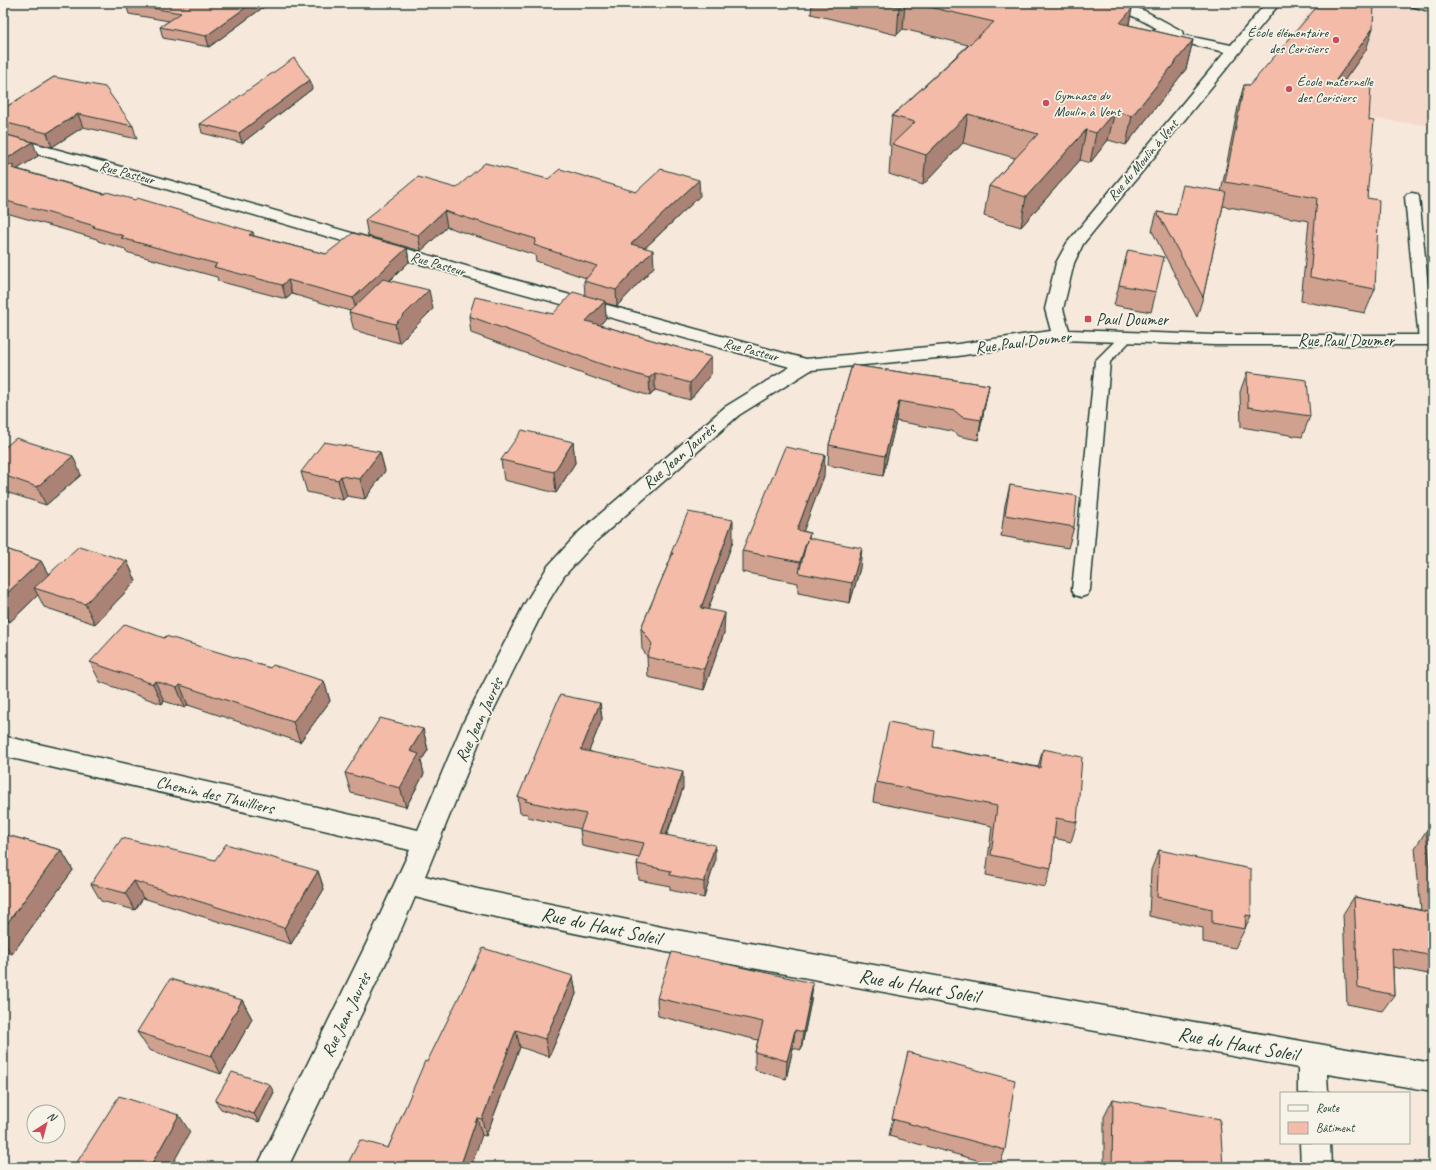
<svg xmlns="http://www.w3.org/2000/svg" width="1436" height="1170" font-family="Caveat,sans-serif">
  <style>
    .built { fill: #f5dacc }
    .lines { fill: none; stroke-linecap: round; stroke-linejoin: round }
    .service-casing { stroke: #1f3d34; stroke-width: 3 }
    .minor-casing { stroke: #1f3d34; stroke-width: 3 }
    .service { fill: #f7f3e8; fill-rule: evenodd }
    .minor { fill: #f7f3e8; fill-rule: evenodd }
    .wall { fill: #d1a190; stroke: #1f3d34 }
    .shaded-wall { fill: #aa8376; stroke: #1f3d34 }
    .building { fill: #f3bba8; stroke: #1f3d34 }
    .poi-dot { fill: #d1495b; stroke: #f7f3e8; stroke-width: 1.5 }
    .labels { text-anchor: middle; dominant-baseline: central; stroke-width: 3.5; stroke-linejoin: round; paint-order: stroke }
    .far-poi-label { font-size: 14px; fill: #1f3d34; stroke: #f7f3e8; text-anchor: start }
    .far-street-label { font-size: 14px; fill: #1f3d34; stroke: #f7f3e8 }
    .poi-label { font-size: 17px; fill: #1f3d34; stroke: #f7f3e8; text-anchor: start }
    .street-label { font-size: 17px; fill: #1f3d34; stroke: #f7f3e8 }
    .near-street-label { font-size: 20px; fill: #1f3d34; stroke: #f7f3e8 }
  </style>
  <rect width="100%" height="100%" fill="#f6e8db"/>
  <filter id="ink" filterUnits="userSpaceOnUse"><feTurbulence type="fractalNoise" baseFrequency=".025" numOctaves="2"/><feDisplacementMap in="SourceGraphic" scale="8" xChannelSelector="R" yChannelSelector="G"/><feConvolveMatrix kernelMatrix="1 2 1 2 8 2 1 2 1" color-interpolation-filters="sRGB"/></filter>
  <g filter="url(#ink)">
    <path class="built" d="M1316,3H1433V126L1238,102Z"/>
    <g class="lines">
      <g class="service-casing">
        <path id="service" d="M1407,3H1424L1433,6V12L1408,5Z
          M1412,193L1417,194L1419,197L1433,336L1431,343L1426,344L1421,343L1419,340L1405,197L1407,194Z
          M1126,334L1131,335L1133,338L1110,362L1090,590L1087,595L1081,597L1075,595L1072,590L1095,361L1121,335Z"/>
      </g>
      <g class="minor-casing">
        <path id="minor" d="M1106,3H1124L1145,11L1182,31L1183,35L1231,45L1266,3H1280L1083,244L1074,263L1063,309L1069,330L1214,335H1433V345H1214L1061,340L958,356L811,370L739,415L595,542L564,576L545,607L487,723L425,876L477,889L676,930L1341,1048L1433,1063V1091L1327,1074L1328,1093H1298V1068L676,954L477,913L415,897L394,946L288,1167H257L373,930L410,850L3,756V736L418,830L463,723L524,605L548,566L579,532L725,407L790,367L485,283L132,179L3,145V135L144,173L497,275L806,359L958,344L1051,331L1045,309L1056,263L1067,243L1225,52L1153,36L1151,33L1153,30L1158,29L1135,17L1108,6Z
          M1300,1143H1330L1331,1167H1301Z"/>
      </g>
      <use href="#service" class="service"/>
      <use href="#minor" class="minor"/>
    </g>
    <path class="wall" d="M269,3L209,47L163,38L160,27L169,21L129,14L126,4Z
      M812,3H1125L1130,4L1127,3H1136L1132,5L1129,25L1193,40L1186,69L1126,145L1108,140L1090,163L1080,160L1021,227L984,216L989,186L1015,158L963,143L923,185L889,174L891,146L889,145L892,116L968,45L903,29L897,35L811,14Z
      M1366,50L1344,81L1367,198L1375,289L1365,313L1301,301L1309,221L1223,206L1203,297L1197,317L1152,231L1157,212L1175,215L1221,192L1238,107L1244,85H1250Z
      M54,77L133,126L137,139L83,127L52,147L3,134V109Z
      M312,89L242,143L202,133L200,124Z
      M3,134L38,156L17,169L254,236L326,254L407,248L409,262L390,281L433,309L399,343L354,330L349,312L350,311L292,294L286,299L218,281L217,277L126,252L125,249L98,241L97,239L3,212Z
      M548,179L636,192L700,196L645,248L654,267L617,306L605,303L606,318L600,325L711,357V374L690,400L655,390L650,396L602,381L471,333L469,316L553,314L585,295L584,281L586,278L536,261L535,255L447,227L421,251L368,236L365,220L456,188Z
      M1128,250L1156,292L1151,312L1114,305Z
      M852,365L989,385L978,440L959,436L952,431L896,421L883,476L828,465L829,445Z
      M1247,372L1310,416L1302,437L1241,427L1240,392Z
      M573,442L575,463L556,493L504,480L501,460Z
      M3,449L81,475L46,505L3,491Z
      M380,452L385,471L365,499L347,496L343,500L307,492L301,472Z
      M824,476L803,531L810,533L809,539L860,568L850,603L798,593V583L742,572V551Z
      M1010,485L1074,527L1068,548L1001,536L1005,505Z
      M733,541L708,610L724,633L704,690L648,677L647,656L642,649L641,628L671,558V553Z
      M3,548L41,561L48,574L127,561L136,581L95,624L44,607L38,595L10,622L3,619Z
      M164,638L270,668L324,681L330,701L300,742L188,705L185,708L164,701L162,704L100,682L90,662Z
      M600,703L602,719L589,751L683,788L667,835L715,861L704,898L670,890V886L639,880L637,864L639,858L582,846L580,830L581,829L528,817V814L520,813L518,797Z
      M423,729L428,750L421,761L424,774L406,807L351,793L345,773Z
      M933,747L1038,767L1043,749L1077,822L1071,842L1054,838L1051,868L1045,887L986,875L992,826L873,802L876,782Z
      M1433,830V975L1393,967L1394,995L1382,1011L1347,1004L1343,914L1354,897L1421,910L1415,848L1426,831Z
      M3,834L61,850L73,870L12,954L3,951Z
      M1159,850L1251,916L1246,926L1245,929L1235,948L1203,942V928L1149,916L1151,870Z
      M215,860L318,871L324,889L291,944L143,898L135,910L101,901L91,884Z
      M573,976L576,994L549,1057L520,1047L486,1136L482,1135L388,1148L427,1062Z
      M813,983L811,1001L801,1050L793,1048L786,1079L755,1070V1052L758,1040L658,1016L657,998Z
      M242,1000L252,1019L221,1074L149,1050L137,1032Z
      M908,1052L1005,1150L999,1166L889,1136Z
      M274,1092L259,1122L221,1109L215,1101Z
      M1113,1099L1223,1167H1104V1117Z"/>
    <path class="shaded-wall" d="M252,3H269L209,47L206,36Z
      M904,3H905L903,29L897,35L899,7Z
      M1132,4L1131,11L1132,9L1126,37L1120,23L1129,8Z
      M1373,28L1366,50L1329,102L1336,80Z
      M1193,40L1186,69L1126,145L1132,116Z
      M310,80L312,89L242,143L239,133Z
      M1115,111L1108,140L1090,163L1096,133Z
      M78,114L83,127L52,147L47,133Z
      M968,114L963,143L923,185L926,155Z
      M1086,130L1080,160L1021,227L1026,197Z
      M33,142L38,156L16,170L3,167V161Z
      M699,180L700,196L632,260L631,244Z
      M444,211L447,227L421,251L418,235Z
      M253,232L257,246L249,235Z
      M407,248L409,262L356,312L353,298Z
      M653,250L654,267L617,306L616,290Z
      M288,280L292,294L286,299L282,285Z
      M429,290L433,309L399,343L395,324Z
      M605,301L606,318L588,338L586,321Z
      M711,357V374L690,400V383Z
      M655,373V390L650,396L649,378Z
      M989,385L978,440L981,420Z
      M899,401L896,421L883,476L885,456Z
      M573,442L575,463L556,493L554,472Z
      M380,452L385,471L365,499L360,479Z
      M825,455L824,476L796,551L797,530Z
      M73,456L81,475L46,505L37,487Z
      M341,476L347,496L343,500L338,480Z
      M733,520V541L701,629V608Z
      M807,540L800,573V562Z
      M862,548L860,568L850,603L852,583Z
      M41,561L52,581L34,588L38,595L10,622L3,609V597Z
      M127,561L136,581L95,624L85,604Z
      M725,613L724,633L704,690V669Z
      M155,681L164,701L162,704L153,684Z
      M324,681L330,701L300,742L293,722Z
      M180,685L188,705L185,708L177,688Z
      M600,703L602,719L583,766L581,750Z
      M423,729L428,750L421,761L424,774L406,807L400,788L410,751Z
      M683,771V788L661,849V834Z
      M715,845V861L704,898V882Z
      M61,850L73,870L12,954L3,942V929Z
      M318,871L324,889L291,944L284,928Z
      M134,881L143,898L135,910L125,893Z
      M573,976L576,994L549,1057L545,1039Z
      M813,983L811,1001L801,1050L803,1032Z
      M242,1000L252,1019L221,1074L211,1056Z
      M516,1030L520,1047L486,1136L482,1119Z
      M795,1030L793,1048L786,1079L787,1061Z
      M269,1084L274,1092L259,1122L254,1114Z
      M179,1115L190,1132L171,1167H150Z
      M477,1118L482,1135L471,1167H460Z"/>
    <path class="building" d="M126,3H252L206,36L160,27L181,13L126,4Z
      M882,3H904L899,7Z
      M912,3H1125L1132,4L1129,8L1132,9L1120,23L1193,40L1132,116L1115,111L1096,133L1086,130L1026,197L989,186L1038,134L968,114L926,155L892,144L915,122L892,116L994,22Z
      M1320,3H1374L1373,28L1336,80L1371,85L1369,120L1374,121L1367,198L1379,200L1375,289L1310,277L1317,198L1225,182L1244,85H1250Z
      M294,58L310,80L239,133L200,124Z
      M54,77L105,87L133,126L78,114L47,133L3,122V109Z
      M3,134L33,142L3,161Z
      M3,163L14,166L12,168L104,194L107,192L135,200L137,198L253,232L249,235L326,254L353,233L407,248L353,298L288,280L282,285L214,267L217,264L121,238L124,236L93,227L95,226L3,200Z
      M485,163L548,179L560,169L636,192L661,169L699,180L631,244L653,250L616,290L584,281L597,266L534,245L536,239L444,211L418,235L365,220L418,177L456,188Z
      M1183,185L1226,192L1203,297L1157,212L1176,215Z
      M1128,250L1164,257L1156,292L1119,285Z
      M383,279L429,290L395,324L349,312Z
      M573,292L605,301L586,321L711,357L690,383L655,373L649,378L601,364L469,316L475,297L553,314Z
      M852,365L989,385L981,420L962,417L955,411L899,401L885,456L829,445Z
      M1247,372L1307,380L1310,416L1248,407Z
      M522,430L573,442L554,472L501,460Z
      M16,438L73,456L37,487L3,475V449Z
      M324,442L380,452L360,479L341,476L338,480L301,472Z
      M785,447L825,455L797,530L810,533L808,538L862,548L852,583L799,573L807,540L800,562L742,551Z
      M1010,485L1077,496L1074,527L1005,515Z
      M688,512L733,520L701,608L725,613L704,669L647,657L652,644L641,628L673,553H671Z
      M79,546L127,561L85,604L34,588Z
      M3,548L41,561L3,597Z
      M125,624L164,638L166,636L270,668L273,665L324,681L293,722L180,685L177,688L155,681L153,684L90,662Z
      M560,695L600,703L581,750L683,771L661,834L715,845L704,882L670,875L671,871L637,864L644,843L580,830L586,814L525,801L527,799L518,797Z
      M380,718L423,729L410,751L419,754L400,788L345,773Z
      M889,722L935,731L933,747L1040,768L1043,749L1082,757L1077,822L1056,818L1051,868L991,855L997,806L876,782Z
      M1433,830V891L1426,831Z
      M3,834L61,850L3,929Z
      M122,838L215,860L226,844L318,871L284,928L134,881L125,893L91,884Z
      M1159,850L1251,869V916L1246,915L1245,929L1212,923V909L1157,897Z
      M1354,897L1433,913V956L1392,948L1394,995L1358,987Z
      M483,948L573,976L545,1039L516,1030L482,1119L477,1118L460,1167H346L360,1140L388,1148L425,1061L427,1062Z
      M672,952L813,983L803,1032L795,1030L787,1061L755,1052L763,1022L657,998Z
      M170,979L242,1000L211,1056L137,1032Z
      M908,1052L1015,1080L1005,1150L892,1119Z
      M232,1072L269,1084L254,1114L215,1101Z
      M119,1096L179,1115L150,1167H74Z
      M1113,1099L1220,1119L1223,1167H1112Z"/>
  </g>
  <g class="poi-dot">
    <circle cx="1336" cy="40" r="4"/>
    <circle cx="1289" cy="89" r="4"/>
    <circle cx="1046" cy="103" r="4"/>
    <rect x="1084" y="315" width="8" height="8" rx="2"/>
  </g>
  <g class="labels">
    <g class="far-poi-label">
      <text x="1328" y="32" text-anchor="end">École élémentaire<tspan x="1328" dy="16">des Cerisiers</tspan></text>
      <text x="1297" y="81">École maternelle<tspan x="1297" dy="16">des Cerisiers</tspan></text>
      <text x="1054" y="95">Gymnase du<tspan x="1054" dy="16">Moulin à Vent</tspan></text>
    </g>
    <g class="far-street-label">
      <text transform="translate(1143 160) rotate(-50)">Rue du Moulin à Vent</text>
      <text transform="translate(127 173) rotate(15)">Rue Pasteur</text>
      <text transform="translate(438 264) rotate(16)">Rue Pasteur</text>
      <text transform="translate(751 350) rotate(15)">Rue Pasteur</text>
    </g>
    <g class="poi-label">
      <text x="1096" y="319">Paul Doumer</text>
    </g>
    <g class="street-label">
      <text x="1346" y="340">Rue Paul Doumer</text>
      <text transform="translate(1023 342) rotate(-7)">Rue Paul Doumer</text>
      <text transform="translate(679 456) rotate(-41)">Rue Jean Jaurès</text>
      <text transform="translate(479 720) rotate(-65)">Rue Jean Jaurès</text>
      <text transform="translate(215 795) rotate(13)">Chemin des Thuilliers</text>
      <text transform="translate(346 1015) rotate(-64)">Rue Jean Jaurès</text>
    </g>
    <g class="near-street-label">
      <text transform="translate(601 926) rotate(12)">Rue du Haut Soleil</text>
      <text transform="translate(919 986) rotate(10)">Rue du Haut Soleil</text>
      <text transform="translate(1238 1044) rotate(10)">Rue du Haut Soleil</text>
    </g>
  </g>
  <rect width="1436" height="1170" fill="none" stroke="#f7f3e8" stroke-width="16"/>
  <rect x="8" y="8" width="1420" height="1154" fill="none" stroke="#1f3d34" stroke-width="1.5" filter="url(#ink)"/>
  <rect x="1280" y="1092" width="130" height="52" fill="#f7f3e8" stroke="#a1aaa0"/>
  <rect x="1288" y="1105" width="20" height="6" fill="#f7f3e8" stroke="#a1aaa0"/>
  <text x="1316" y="1112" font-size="12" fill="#1f3d34">Route</text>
  <rect x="1288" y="1122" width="20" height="12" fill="#f3bba8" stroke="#a1aaa0"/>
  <text x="1316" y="1132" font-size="12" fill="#1f3d34">Bâtiment</text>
  <g transform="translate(46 1124) rotate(36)"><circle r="19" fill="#f7f3e8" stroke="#a1aaa0"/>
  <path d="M0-3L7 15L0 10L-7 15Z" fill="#d1495b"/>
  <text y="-6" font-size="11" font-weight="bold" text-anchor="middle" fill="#1f3d34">N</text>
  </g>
</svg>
